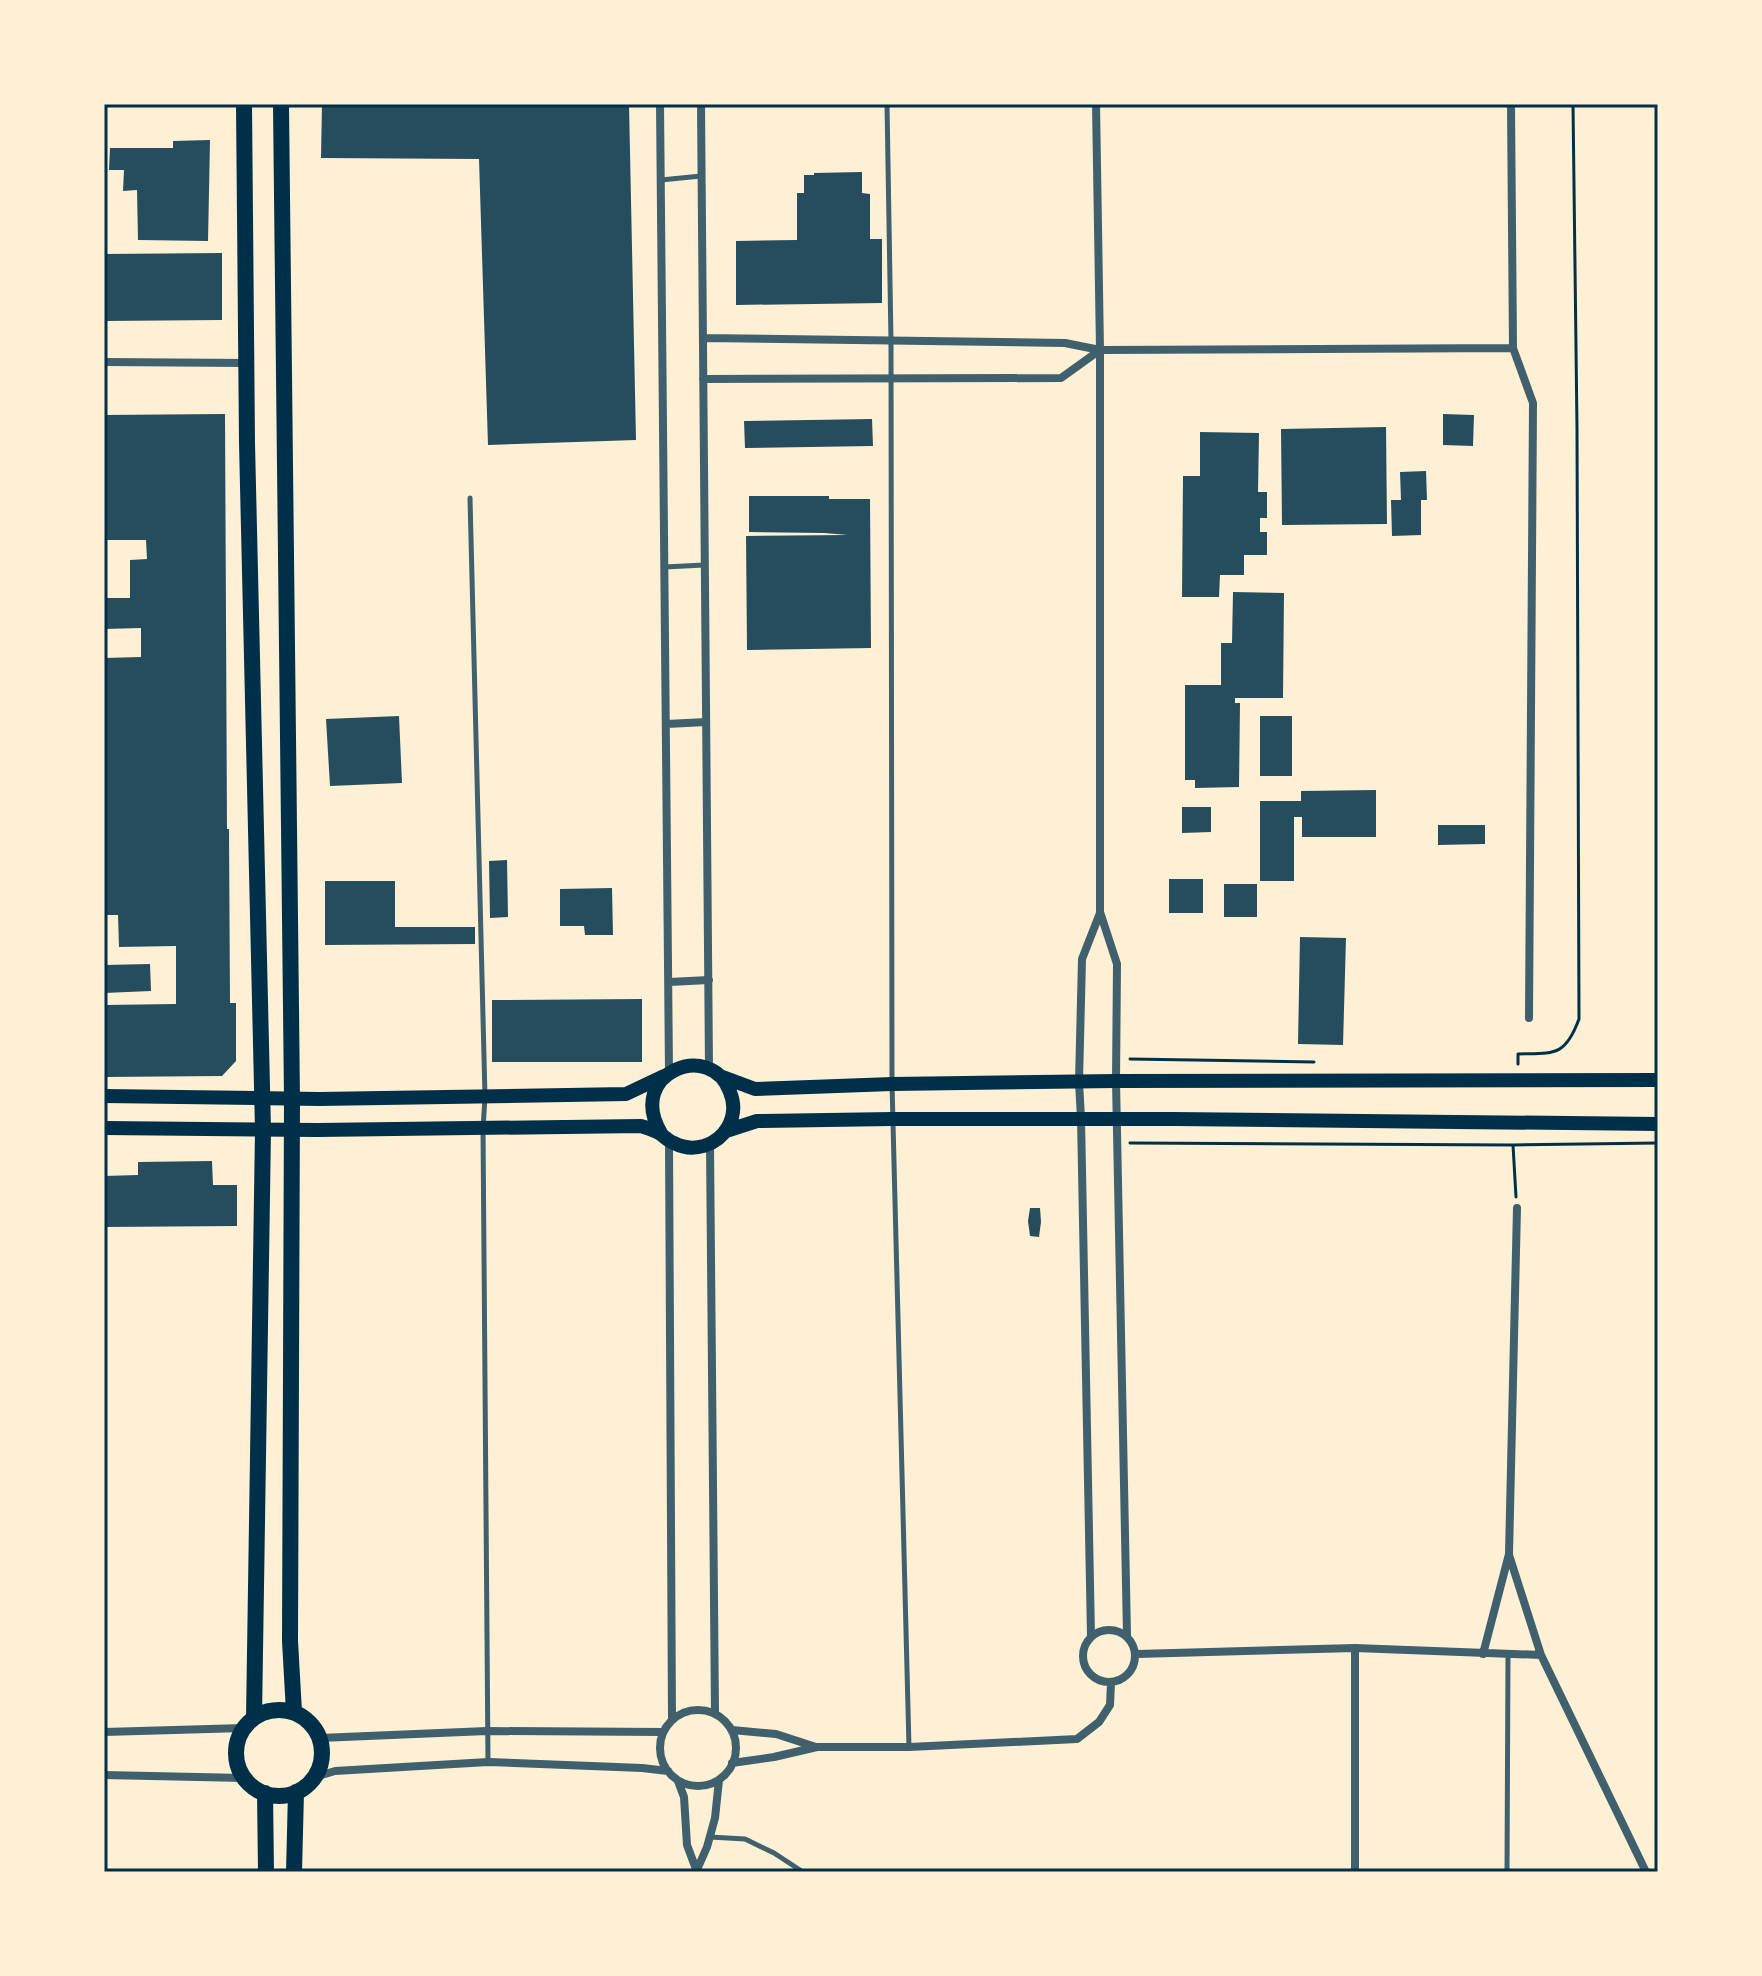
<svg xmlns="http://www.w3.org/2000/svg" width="1762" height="1976" font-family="Helvetica,sans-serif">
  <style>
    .building { fill: #264d5e }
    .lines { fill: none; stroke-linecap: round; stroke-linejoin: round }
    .path { stroke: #003049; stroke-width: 3 }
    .service { stroke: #3f606c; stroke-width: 5 }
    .minor { stroke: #3f606c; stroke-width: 8 }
    .secondary { stroke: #003049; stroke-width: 14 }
    .trunk { stroke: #003049; stroke-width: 16 }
    .neatline { fill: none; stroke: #003049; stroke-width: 3 }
  </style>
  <rect width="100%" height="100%" fill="#fdf0d5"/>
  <path class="building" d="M322,104H629L636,440L488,445L479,159L321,158Z
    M210,140L208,241L138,240L137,190L123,191L124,170H109L110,148H173V141Z
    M862,172V193L870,194V239H882V303L736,305V241L797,240V193H804V175H814V173Z
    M222,253V320L104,321V254Z
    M225,414L227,829H229L230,1003H236V1061L222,1076L104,1077V1005L176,1004V946L119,947L118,915H106V889H104V748H107V715H104V658L141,657V628L104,629V598H130V560L147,559L146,540H104V415Z
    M1443,414L1474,415L1473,446L1443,445Z
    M872,419L873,446L745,448L744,421Z
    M1386,427L1387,524L1282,525L1281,429Z
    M1200,432L1259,433L1258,492H1267V518H1260V532H1267V555H1244V575H1220L1219,597H1182L1183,476H1200Z
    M1426,471L1427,500H1421V535L1392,536L1391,500H1401L1400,472Z
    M749,496H829V499H870L871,648L747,650L746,536L848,535L824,533L749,532Z
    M1233,592L1284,593L1283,698H1235V703H1240L1239,787L1195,788V780H1185V685H1221V643H1232Z
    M399,716L402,783L330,786L326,719Z
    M1260,716H1292V776H1260Z
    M1376,790V837H1302V817H1294V881H1260V801H1301V791Z
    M1182,807H1211V832L1182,833Z
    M1438,825H1485V844L1438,845Z
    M507,860L508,917L490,918L489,861Z
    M1169,879H1203V913H1169Z
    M325,881H395V927H475V944L325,945Z
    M1224,884H1257V917H1224Z
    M612,888L613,935H585L584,926H560V889Z
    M1300,937L1346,938L1343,1045L1298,1044Z
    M150,964L151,991L104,993V965Z
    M642,999V1062H492V1000Z
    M212,1161L213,1185H237V1226L104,1227V1176L138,1175V1162Z
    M1030,1208H1040L1041,1222L1039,1237L1030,1236L1028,1221Z"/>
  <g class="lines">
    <path class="path" d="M1130,1059L1314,1062
      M1518,1064V1054C1554,1053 1565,1057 1579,1019L1577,429L1573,104
      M1130,1143L1513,1145L1658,1143
      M1513,1145L1516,1197"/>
    <path class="service" d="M887,104L891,341L892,1084L909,1747
      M661,180L701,176
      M470,498L485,1097L483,1129L488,1762
      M665,567L704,565
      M710,1837L745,1839L774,1853L803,1872
      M1507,1872L1508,1655"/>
    <path class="minor" d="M660,104L669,1072
      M701,104L709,1068
      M1096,104L1100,350V912L1117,964L1116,1081L1127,1635
      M1511,104L1513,348L1533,403L1529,1018
      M703,338L1065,343L1100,350L1513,348
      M104,362L246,363
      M703,379L1061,378L1100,350
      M667,724L706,722
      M669,982L709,980
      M669,1141L672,1720
      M710,1144L715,1713
      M1509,1555L1541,1655
      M1083 1656a26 26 0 1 1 52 0a26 26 0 1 1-52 0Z
      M1091,1636L1081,1118L1079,1082L1082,959L1100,913
      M1355,1648V1872
      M1137,1654L1355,1648L1541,1655L1646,1872
      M1483,1654L1509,1554L1517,1208
      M660 1748a38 38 0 1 1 76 0a38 38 0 1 1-76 0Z
      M732,1730L776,1734L816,1747
      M104,1732L244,1728
      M320,1738L487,1731L663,1732
      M732,1763L774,1757L817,1747H909L1077,1739L1099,1722L1110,1705L1111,1683
      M104,1775L244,1778
      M315,1777L335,1771L488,1762L642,1768L668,1771
      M678,1781L684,1797L687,1845L696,1869
      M696,1872L707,1847L715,1818L719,1780"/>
    <path class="secondary" d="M720,1076L755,1089L892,1084L1116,1081L1658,1080
      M104,1096L319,1099L626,1094L664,1076
      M104,1128L318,1130L641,1126C647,1128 654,1130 659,1133C664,1136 668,1141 674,1143C693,1153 717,1146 728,1127C734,1116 735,1104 730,1092C711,1039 625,1073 661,1133
      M726,1131L757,1121L892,1119H1174L1658,1124"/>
    <path class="trunk" d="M244,104L247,443L263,1130L254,1718
      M281,104L292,1099L290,1641L294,1712
      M236 1753a43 43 0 1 1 86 0a43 43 0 1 1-86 0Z
      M265,1793L266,1872
      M294,1872L296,1792"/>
  </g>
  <rect width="1762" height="1976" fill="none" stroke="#fdf0d5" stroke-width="212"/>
  <rect x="106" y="106" width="1550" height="1764" class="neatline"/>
</svg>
